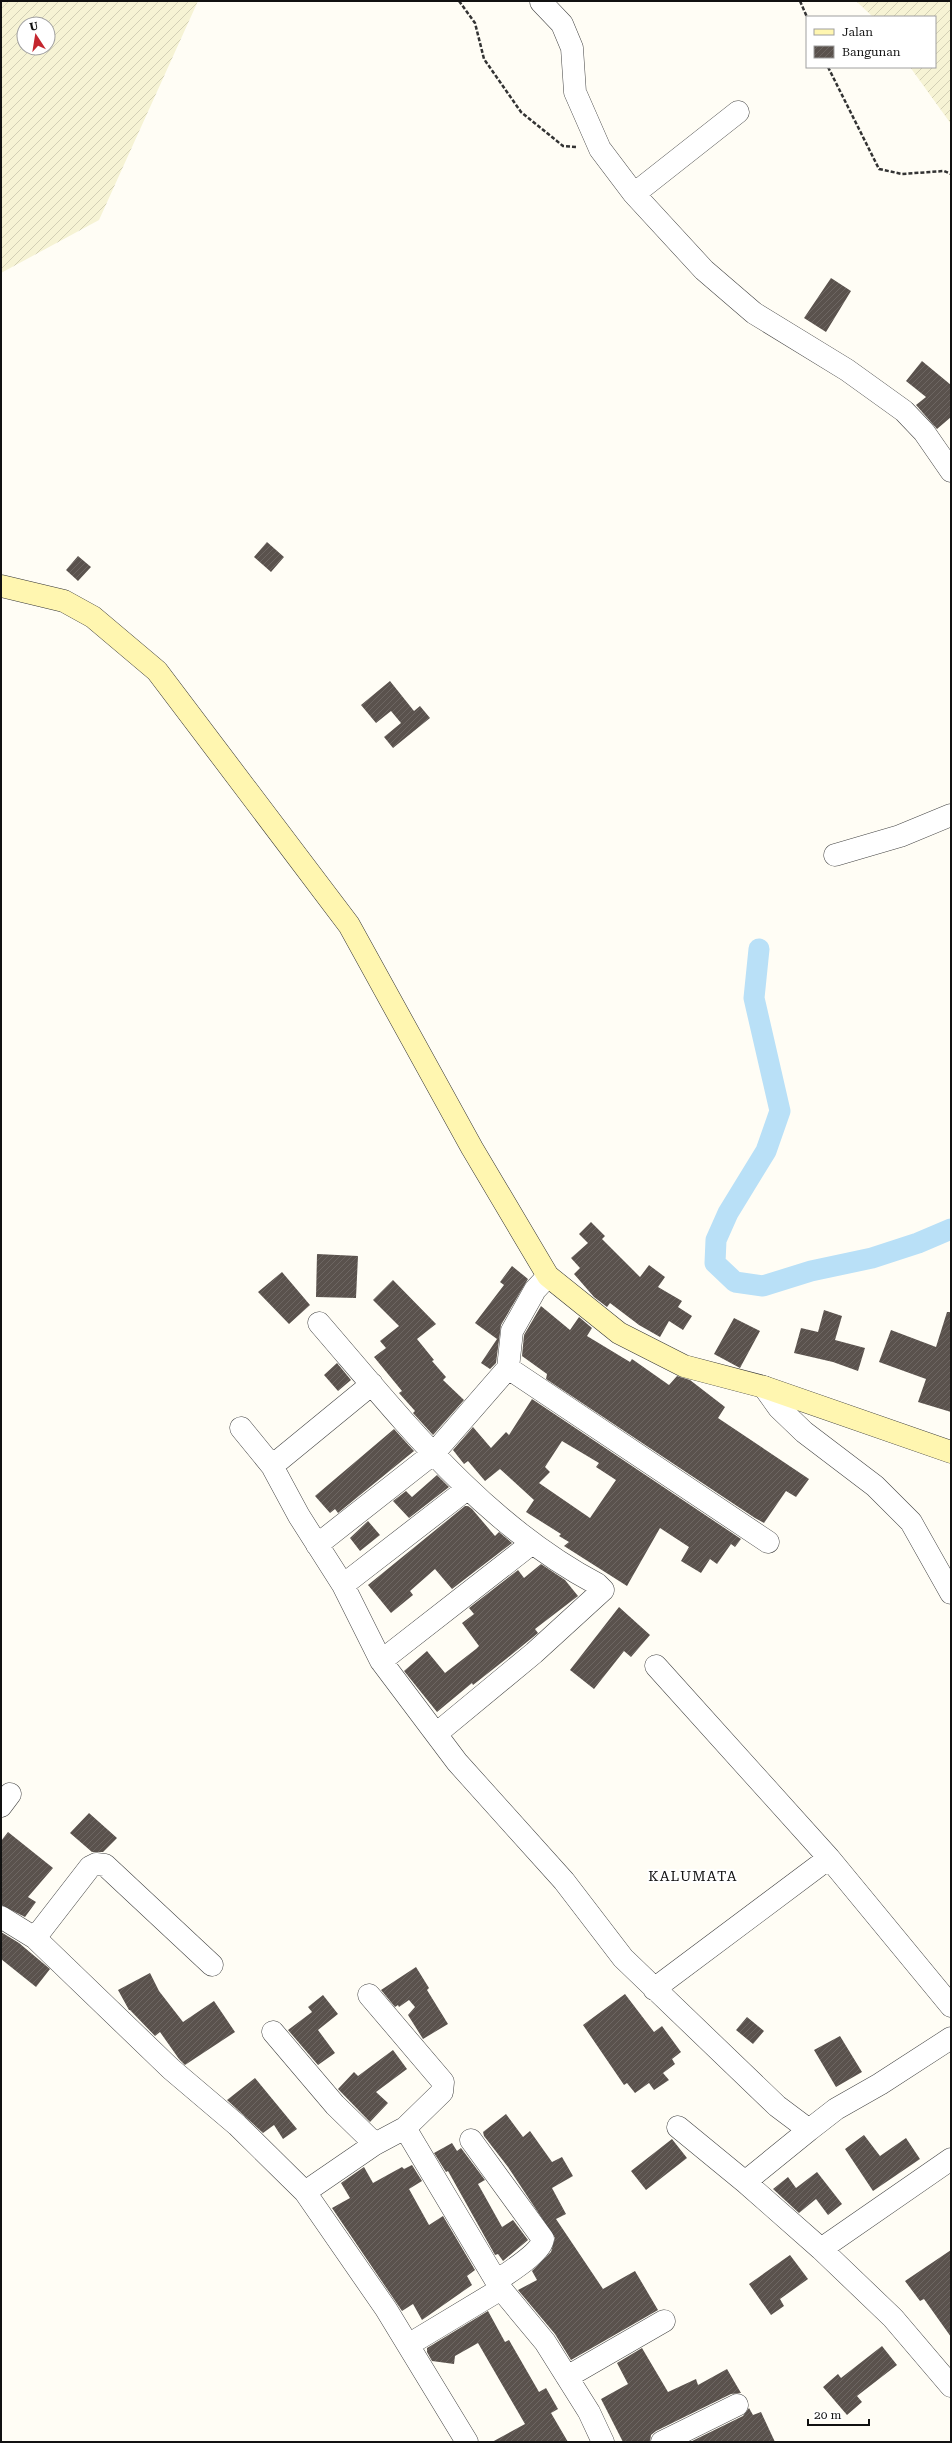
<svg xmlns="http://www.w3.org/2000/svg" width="952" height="2443" font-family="'Roboto Serif',serif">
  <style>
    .farmland { fill: url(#farmland-furrows); fill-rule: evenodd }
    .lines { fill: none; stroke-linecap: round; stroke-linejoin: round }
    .canal { stroke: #b9e0f7; stroke-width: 21 }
    .building { fill: url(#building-hatch); fill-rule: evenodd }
    .street-casing { stroke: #444; stroke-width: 23 }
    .secondary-casing { stroke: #333; stroke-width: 23 }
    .path { stroke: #333; stroke-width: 2.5; stroke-dasharray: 4 2; stroke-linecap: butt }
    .street { stroke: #fff; stroke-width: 22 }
    .secondary { stroke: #fff6b0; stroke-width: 22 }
    .labels { text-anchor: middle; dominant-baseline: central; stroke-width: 4; stroke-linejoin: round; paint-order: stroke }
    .quarter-label { font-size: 14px; letter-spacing: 1px; fill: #111; stroke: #fff }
  </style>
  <defs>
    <pattern id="farmland-furrows" width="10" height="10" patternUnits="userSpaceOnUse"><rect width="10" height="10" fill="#f6f3d4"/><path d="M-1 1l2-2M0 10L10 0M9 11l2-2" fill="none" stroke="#d2cfb5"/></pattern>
    <pattern id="building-hatch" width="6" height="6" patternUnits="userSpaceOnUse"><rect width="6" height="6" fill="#5a524d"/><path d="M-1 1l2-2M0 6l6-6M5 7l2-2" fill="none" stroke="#6d6662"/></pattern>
  </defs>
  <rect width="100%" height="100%" fill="#fffdf5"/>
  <path class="farmland" d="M1,1H198L99,220L1,273ZM24,24H48V48H24Z
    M856,1H951V124L910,67H935V17H873Z"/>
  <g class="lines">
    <path class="canal" d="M759,949L754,998L780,1111L766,1151L728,1213L716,1240L715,1263L735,1282L763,1286L811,1271L872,1258L918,1243L951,1229"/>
  </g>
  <path class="building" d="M831,278L851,291L826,332L804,318Z
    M922,361L951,385V417L937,429L916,405L926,397L906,381Z
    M267,542L284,557L271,572L254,557Z
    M78,556L91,567L78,581L66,570Z
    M390,681L414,711L420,706L430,718L393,748L384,737L401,723L391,711L376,723L361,705Z
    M591,1222L605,1236L602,1239L640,1277L649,1265L665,1277L658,1287L682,1301L678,1307L692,1316L683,1330L669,1321L660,1337L639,1325L610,1303L607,1307L594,1297L574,1274L580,1268L571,1258L588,1243L579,1234Z
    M317,1254L358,1256L356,1298L316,1297Z
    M512,1266L528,1279L501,1325L496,1363L490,1369L481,1363L497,1339L475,1323L504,1285L500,1282Z
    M282,1272L310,1305L289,1324L258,1292Z
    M393,1280L436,1324L417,1339L434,1360L432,1361L446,1377L443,1380L464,1400L433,1435L413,1413L415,1411L399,1393L402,1391L374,1357L386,1348L380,1341L399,1326L373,1300Z
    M541,1306L570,1330L579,1317L592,1328L587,1336L630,1362L632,1359L669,1385L677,1376L690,1380L725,1407L718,1418L809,1479L796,1497L786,1491L764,1523L755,1518L546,1379L547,1374L522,1356L524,1335Z
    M824,1310L842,1316L835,1340L865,1348L858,1371L833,1362L794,1353L801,1328L818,1332Z
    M947,1312H951V1412L918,1402L926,1379L879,1362L891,1330L936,1347Z
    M734,1318L760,1331L740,1368L714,1354Z
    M337,1363L351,1380L338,1391L324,1375Z
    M532,1399L741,1539L735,1547L731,1544L717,1564L710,1559L701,1573L681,1561L689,1547L660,1528L627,1586L564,1546L569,1542L559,1536L561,1534L526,1512L534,1500L500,1469L485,1481L468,1461L464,1464L453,1450L473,1427L491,1448L506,1432L509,1435ZM562,1441L599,1463L596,1467L616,1480L590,1518L539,1483L550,1472L545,1467Z
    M394,1429L414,1451L338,1513L335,1509L330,1513L315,1496Z
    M437,1475L449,1487L409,1518L393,1501L406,1491L412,1497Z
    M465,1506H468L472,1509L495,1536L499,1532L512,1543L452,1589L435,1569L410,1591L413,1595L391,1613L368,1585Z
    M368,1521L380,1535L360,1551L350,1538Z
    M541,1564L565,1580L578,1596L535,1629L538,1633L506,1659L473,1685L472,1683L437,1712L404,1671L427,1651L445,1673L476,1649L479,1646L462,1623L474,1614L469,1608L518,1570L524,1578Z
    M619,1607L650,1635L631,1657L624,1651L594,1689L570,1670Z
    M89,1813L117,1838L103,1852H92L70,1833Z
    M8,1832L53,1868L28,1897L36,1902L25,1917L1,1905V1841Z
    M1,1932L19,1943L50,1969L36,1987L1,1959Z
    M416,1967L429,1988L427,1990L448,2024L423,2039L408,2015L415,2007L409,2000L399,2007L398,2005L395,2007L381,1990Z
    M150,1973L159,1991L183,2022L214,2001L235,2032L185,2065L179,2059L160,2032L155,2036L130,2010H129L118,1990Z
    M625,1994L654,2032L662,2026L681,2052L672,2059L675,2064L663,2073L669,2080L654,2090L649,2083L635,2093L627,2083L624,2085L583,2025Z
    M323,1995L338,2014L318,2030L335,2053L318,2065L288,2030L312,2012L308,2007Z
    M747,2017L764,2031L753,2044L736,2030Z
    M840,2036L862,2072L836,2087L814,2050Z
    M393,2050L407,2069L376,2092L388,2103L370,2122L338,2089L354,2072L358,2076Z
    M255,2078L297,2129L283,2139L274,2125L263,2133L227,2100Z
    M506,2114L523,2137L530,2131L552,2162L562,2157L573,2176L552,2188L566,2214L556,2219L603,2289L635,2271L658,2310L571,2360L555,2334L518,2290L537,2280L532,2271L551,2252L555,2238L508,2167L484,2136L483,2132Z
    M864,2135L880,2156L906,2138L920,2159L873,2191L845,2149Z
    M672,2139L687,2158L646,2190L631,2171Z
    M452,2143L457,2151L461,2148L485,2180L478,2184L502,2227L513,2220L528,2240L503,2261L498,2254L495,2255L448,2171L446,2172L434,2153Z
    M412,2165L422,2181L409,2189L429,2225L443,2216L475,2270L467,2276L472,2285L422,2320L413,2304L402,2311L332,2208L350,2198L341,2183L364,2167L373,2183L402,2167L404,2169Z
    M817,2172L842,2204L828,2215L816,2199L799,2213L773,2189L788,2177L796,2188Z
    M951,2250V2337L924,2299L920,2301L905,2281Z
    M790,2255L808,2279L780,2299L784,2306L771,2315L749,2284Z
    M488,2311L505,2342L509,2340L539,2392L546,2388L558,2409L551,2413L568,2442H492L525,2424L478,2343L455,2356L454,2364L432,2361L427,2352V2348Z
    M882,2346L897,2365L857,2396L862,2402L847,2415L823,2387L838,2374L841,2378Z
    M642,2348L668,2392L696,2379L698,2385L727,2369L741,2393L731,2394L656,2431L651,2435L650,2442H623L601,2399L628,2384L617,2363Z
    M749,2408L753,2415L761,2412L775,2442H690L743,2416Z"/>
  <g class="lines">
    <g class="street-casing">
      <path id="street" d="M541,2L562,24L572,48L575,92L600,149L634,194L704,270L754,313L847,370L904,411L924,432L951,471
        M634,194L738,112
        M835,855L900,836L951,815
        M319,1323C402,1419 482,1523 597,1584L603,1590L534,1653L436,1734
        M508,1368L768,1542
        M764,1387L779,1408L804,1432L875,1486L911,1522L951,1593
        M241,1428L272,1466L299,1516L343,1585L381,1661L457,1762L564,1881L623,1958L777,2106L809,2130L836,2109L880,2084L951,2038
        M272,1466L372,1384
        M317,1545L434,1453L508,1368L512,1331L535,1290L548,1276
        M343,1585L467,1489
        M381,1661L531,1544
        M656,1666L829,1858L951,2006
        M1,1806L10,1794
        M1,1917L35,1938L171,2069L237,2125L305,2192L386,2309L467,2442
        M35,1938L90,1867L96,1864L105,1865L212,1965
        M654,1989L829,1858
        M273,2032L335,2105L375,2144
        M678,2127L745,2182L821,2249L893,2318L951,2386
        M405,2128L501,2289L545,2342L589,2412L603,2442
        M471,2140L543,2239C541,2253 509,2272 498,2280
        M745,2182L809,2130
        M305,2192L375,2144L405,2128L442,2092L443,2082L369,1995
        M821,2249L951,2159
        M408,2345L501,2289
        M567,2377L664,2321
        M662,2442L737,2405"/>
    </g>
    <g class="secondary-casing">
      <path id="secondary" d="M1,586L64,601L93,617L157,671L349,925L472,1148L548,1276L619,1333L684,1366L764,1387L951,1452"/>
    </g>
    <path class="path" d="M459,1L475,23L484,59L521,112L563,146L576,147
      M800,1L807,17
      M828,67L879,169L902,174L944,171L951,174"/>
    <use href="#street" class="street"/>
    <use href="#secondary" class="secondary"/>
  </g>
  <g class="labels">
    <g class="quarter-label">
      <text x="693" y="1876">KALUMATA</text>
    </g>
  </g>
  <rect width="952" height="2443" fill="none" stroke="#111111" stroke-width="4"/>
  <rect x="806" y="16" width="130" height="52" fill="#ffffff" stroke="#a0a0a0"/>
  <rect x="814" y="29" width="20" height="6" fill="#fff6b0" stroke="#a0a0a0"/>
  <text x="842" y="36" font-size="12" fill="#111111">Jalan</text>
  <rect x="814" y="46" width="20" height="12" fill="url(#building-hatch)" stroke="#a0a0a0"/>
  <text x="842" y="56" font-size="12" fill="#111111">Bangunan</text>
  <g transform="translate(36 36) rotate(348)"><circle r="19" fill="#ffffff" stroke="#a0a0a0"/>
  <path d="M0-3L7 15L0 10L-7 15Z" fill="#c4262e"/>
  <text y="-6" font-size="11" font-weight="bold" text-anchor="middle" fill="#111111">U</text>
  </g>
  <path d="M808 2419v6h61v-6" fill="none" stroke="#111111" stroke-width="2"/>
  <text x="814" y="2419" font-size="12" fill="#111111" stroke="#ffffff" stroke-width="3" paint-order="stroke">20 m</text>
</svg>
